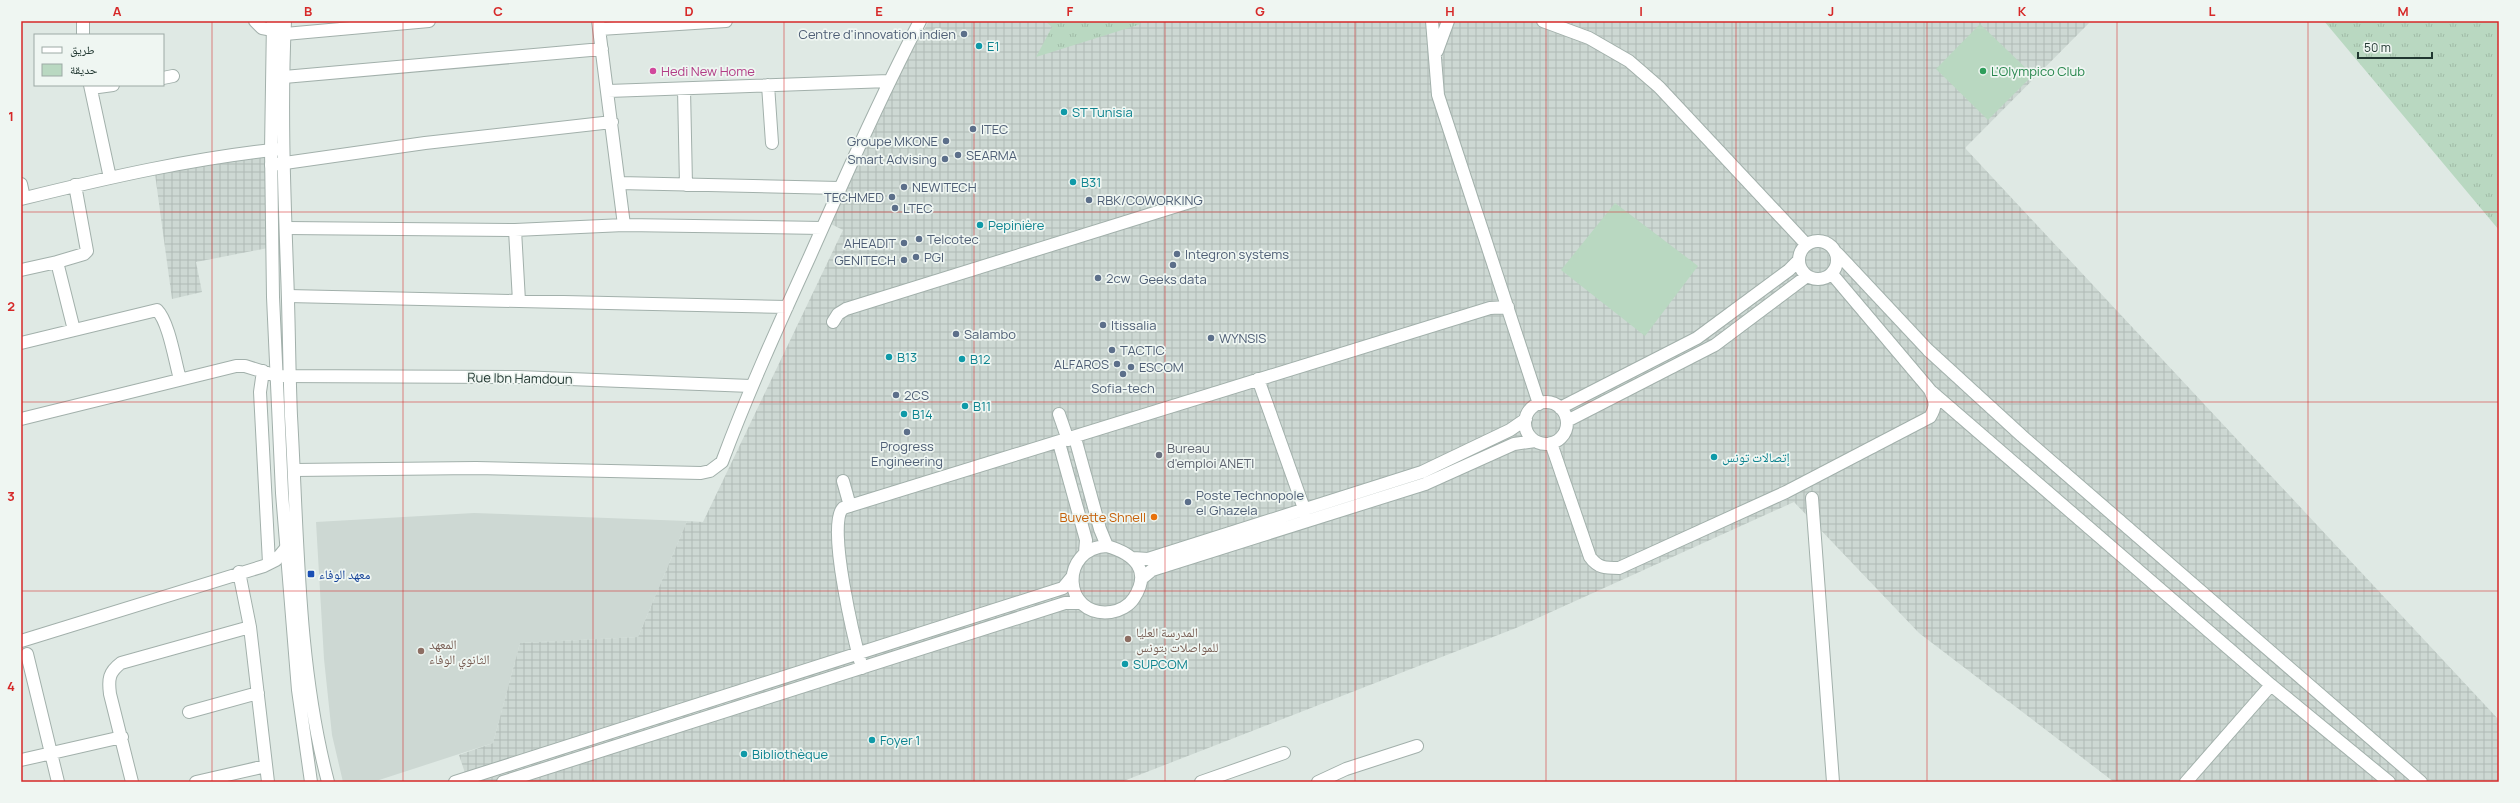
<svg xmlns="http://www.w3.org/2000/svg" width="2520" height="803" font-family="Manrope,'Noto Naskh Arabic',sans-serif">
  <style>
    .built { fill: #cdd8d3 }
    .industrial { fill: url(#industrial-grid) }
    .grass { fill: url(#grass-tufts) }
    .park { fill: #b9d8c1 }
    .lines { fill: none; stroke-linecap: round; stroke-linejoin: round }
    .minor-casing { stroke: #a2b0ab; stroke-width: 14 }
    .tertiary-casing { stroke: #a2b0ab; stroke-width: 14 }
    .minor { stroke: #fff; stroke-width: 12 }
    .tertiary { stroke: #fff; stroke-width: 12 }
    .grid { fill: none; stroke: #d62828; stroke-width: 1; stroke-opacity: 0.55 }
    .service-dot { fill: #5c6f8a; stroke: #eff6f2; stroke-width: 1.5 }
    .culture-dot { fill: #0f9aa8; stroke: #eff6f2; stroke-width: 1.5 }
    .hotel-dot { fill: #d1479c; stroke: #eff6f2; stroke-width: 1.5 }
    .leisure-dot { fill: #2e9e5b; stroke: #eff6f2; stroke-width: 1.5 }
    .worship-dot { fill: #6b7280; stroke: #eff6f2; stroke-width: 1.5 }
    .food-dot { fill: #e8710a; stroke: #eff6f2; stroke-width: 1.5 }
    .transit-dot { fill: #1a4fb4; stroke: #eff6f2; stroke-width: 1.5 }
    .education-dot { fill: #8d6e63; stroke: #eff6f2; stroke-width: 1.5 }
    .labels { text-anchor: middle; dominant-baseline: central; stroke-width: 3.5; stroke-linejoin: round; paint-order: stroke }
    .service-label { font-size: 13px; fill: #4e5e75; stroke: #eff6f2; text-anchor: start }
    .culture-label { font-size: 13px; fill: #0d838f; stroke: #eff6f2; text-anchor: start }
    .hotel-label { font-size: 13px; fill: #b23c85; stroke: #eff6f2; text-anchor: start }
    .leisure-label { font-size: 13px; fill: #27864d; stroke: #eff6f2; text-anchor: start }
    .street-label { font-size: 13px; fill: #213731; stroke: #eff6f2 }
    .worship-label { font-size: 13px; fill: #5b616d; stroke: #eff6f2; text-anchor: start }
    .food-label { font-size: 13px; fill: #c56008; stroke: #eff6f2; text-anchor: end }
    .transit-label { font-size: 13px; fill: #164399; stroke: #eff6f2; text-anchor: start }
    .education-label { font-size: 13px; fill: #785e54; stroke: #eff6f2; text-anchor: start }
    .neatline { fill: none; stroke: #d62828; stroke-width: 1.5 }
    .grid-label { font-size: 13px; text-anchor: middle; font-weight: bold; fill: #d62828 }
  </style>
  <defs>
    <pattern id="industrial-grid" width="8" height="8" patternUnits="userSpaceOnUse"><rect width="8" height="8" fill="#cdd8d3"/><path d="M0 4h8M4 0v8" fill="none" stroke="#b0bab6"/></pattern>
    <pattern id="grass-tufts" width="24" height="20" patternUnits="userSpaceOnUse"><rect width="24" height="20" fill="#b9d8c1"/><path d="M3 7l-1-3M5 7V3M7 7l1-3M15 17l-1-3M17 17v-4M19 17l1-3" fill="none" stroke="#9fbaa6"/></pattern>
  </defs>
  <rect width="100%" height="100%" fill="#dfe9e4"/>
  <path class="built" d="M474,513L687,521L638,637L520,643L493,743L373,782H343L332,735L324,659L316,522Z"/>
  <path class="industrial" d="M929,21H2091L1965,148L2499,720V782H2114L1919,633L1794,502L1516,628L1121,782H468L459,755L493,743L520,643L638,637L687,521L703,522L843,230L831,224L903,67Z
    M266,153L268,248L196,262L202,292L172,299L155,174Z"/>
  <path class="grass" d="M1045,21H1136L1141,24L1036,57L1052,27Z
    M2324,21H2499V230Z"/>
  <path class="park" d="M1980,24L2033,75L1988,120L1936,69Z
    M1615,203L1698,266L1645,336L1561,270Z"/>
  <g class="lines">
    <g class="minor-casing">
      <path id="minor" d="M83,21V35
        M255,21L262,28L273,30
        M598,21L624,225
        M1432,21L1438,95L1539,404
        M1543,21L1589,38L1629,61L1659,87L1806,244
        M600,29L726,21
        M285,34L429,21
        M1437,51L1448,21
        M284,77L602,49
        M163,78L173,76
        M90,85L110,178
        M768,85L772,143
        M91,88L113,85
        M684,89L686,185
        M608,91L889,81
        M271,165L425,143L612,122
        M619,183L839,188
        M21,184L24,198
        M21,199C106,178 193,158 281,149
        M286,228L515,230L624,225L822,228
        M515,230L519,301
        M1799 260a19 19 0 1 1 38 0a19 19 0 1 1-38 0Z
        M1837,253L1928,350L2022,436L2421,782
        M21,270L57,262
        M288,296L787,307
        M833,322L838,314L846,309L1193,201
        M74,330L57,262L84,254L87,251L75,185
        M21,343L157,310C169,322 175,362 180,379
        M263,371L260,392L269,563
        M1258,379L1307,517
        M1932,392L2271,685L2389,782
        M1525 423a21 21 0 1 1 42 0a21 21 0 1 1-42 0Z
        M1560,408L1697,338L1789,270L1798,261
        M1059,414L1068,440
        M21,419L236,366H245L277,376L518,377L751,386
        M1567,421L1715,345L1807,276
        M1075,438L1100,529L1107,546
        M1059,443L1086,540L1085,553
        M1551,443L1590,557C1598,568 1605,568 1619,568L1786,492L1930,417C1937,406 1935,401 1930,390L1832,274
        M294,470L476,468L701,473L710,471L722,462C748,392 779,324 810,256C845,177 880,98 920,21
        M843,481L850,506
        M1812,498L1833,782
        M1107,546C1134,554 1152,570 1134,598C1129,606 1119,611 1111,612C1062,618 1059,548 1107,546Z
        M1133,558L1148,559L1422,472L1510,430L1526,419
        M239,572L250,627L268,782
        M1141,579L1152,570L1425,484L1514,444L1535,441
        M21,641L264,566L276,560L286,548
        M27,654L58,782
        M862,668C855,643 826,524 843,508L1490,308L1508,307
        M189,712L258,693
        M21,760L122,737
        M132,782L110,694C108,679 109,672 121,663L250,627
        M196,782L266,766
        M455,782L1063,588L1072,577
        M503,782L1065,603H1081
        M1201,782L1284,753
        M1318,782L1346,769L1417,746
        M2186,782L2271,685"/>
    </g>
    <g class="tertiary-casing">
      <path id="tertiary" d="M273,21L271,150L273,297L282,493L298,690L311,782
        M285,21C281,104 284,187 287,270C289,319 289,368 291,416C298,538 297,664 328,782"/>
    </g>
    <use href="#minor" class="minor"/>
    <use href="#tertiary" class="tertiary"/>
  </g>
  <path class="grid" d="M212,21V782M403,21V782M593,21V782M784,21V782M974,21V782M1165,21V782M1355,21V782M1546,21V782M1736,21V782M1927,21V782M2117,21V782M2308,21V782M21,212H2499M21,402H2499M21,591H2499"/>
  <g class="service-dot">
    <circle cx="964" cy="34" r="4"/>
    <circle cx="973" cy="129" r="4"/>
    <circle cx="946" cy="141" r="4"/>
    <circle cx="958" cy="155" r="4"/>
    <circle cx="945" cy="159" r="4"/>
    <circle cx="904" cy="187" r="4"/>
    <circle cx="892" cy="197" r="4"/>
    <circle cx="1089" cy="200" r="4"/>
    <circle cx="895" cy="208" r="4"/>
    <circle cx="919" cy="239" r="4"/>
    <circle cx="904" cy="243" r="4"/>
    <circle cx="1177" cy="254" r="4"/>
    <circle cx="916" cy="257" r="4"/>
    <circle cx="904" cy="260" r="4"/>
    <circle cx="1173" cy="265" r="4"/>
    <circle cx="1098" cy="278" r="4"/>
    <circle cx="1103" cy="325" r="4"/>
    <circle cx="956" cy="334" r="4"/>
    <circle cx="1211" cy="338" r="4"/>
    <circle cx="1112" cy="350" r="4"/>
    <circle cx="1117" cy="364" r="4"/>
    <circle cx="1131" cy="367" r="4"/>
    <circle cx="1123" cy="374" r="4"/>
    <circle cx="896" cy="395" r="4"/>
    <circle cx="907" cy="432" r="4"/>
    <circle cx="1188" cy="502" r="4"/>
  </g>
  <g class="culture-dot">
    <circle cx="979" cy="46" r="4"/>
    <circle cx="1064" cy="112" r="4"/>
    <circle cx="1073" cy="182" r="4"/>
    <circle cx="980" cy="225" r="4"/>
    <circle cx="889" cy="357" r="4"/>
    <circle cx="962" cy="359" r="4"/>
    <circle cx="965" cy="406" r="4"/>
    <circle cx="904" cy="414" r="4"/>
    <circle cx="1714" cy="457" r="4"/>
    <circle cx="1125" cy="664" r="4"/>
    <circle cx="872" cy="740" r="4"/>
    <circle cx="744" cy="754" r="4"/>
  </g>
  <circle class="hotel-dot" cx="653" cy="71" r="4"/>
  <circle class="leisure-dot" cx="1983" cy="71" r="4"/>
  <circle class="worship-dot" cx="1159" cy="455" r="4"/>
  <circle class="food-dot" cx="1154" cy="517" r="4"/>
  <rect class="transit-dot" x="307" y="570" width="8" height="8" rx="2"/>
  <g class="education-dot">
    <circle cx="1128" cy="639" r="4"/>
    <circle cx="421" cy="651" r="4"/>
  </g>
  <g class="labels">
    <g class="service-label">
      <text x="956" y="34" text-anchor="end">Centre d'innovation indien</text>
      <text x="981" y="129">ITEC</text>
      <text x="938" y="141" text-anchor="end">Groupe MKONE</text>
      <text x="966" y="155">SEARMA</text>
      <text x="937" y="159" text-anchor="end">Smart Advising</text>
      <text x="912" y="187">NEWITECH</text>
      <text x="884" y="197" text-anchor="end">TECHMED</text>
      <text x="1097" y="200">RBK/COWORKING</text>
      <text x="903" y="208">LTEC</text>
      <text x="927" y="239">Telcotec</text>
      <text x="896" y="243" text-anchor="end">AHEADIT</text>
      <text x="1185" y="254">Integron systems</text>
      <text x="924" y="257">PGI</text>
      <text x="896" y="260" text-anchor="end">GENITECH</text>
      <text x="1106" y="278">2cw</text>
      <text x="1173" y="279" text-anchor="middle">Geeks data</text>
      <text x="1111" y="325">Itissalia</text>
      <text x="964" y="334">Salambo</text>
      <text x="1219" y="338">WYNSIS</text>
      <text x="1120" y="350">TACTIC</text>
      <text x="1109" y="364" text-anchor="end">ALFAROS</text>
      <text x="1139" y="367">ESCOM</text>
      <text x="1123" y="388" text-anchor="middle">Sofia-tech</text>
      <text x="904" y="395">2CS</text>
      <text x="907" y="446" text-anchor="middle">Progress<tspan x="907" dy="15">Engineering</tspan></text>
      <text x="1196" y="495">Poste Technopole<tspan x="1196" dy="15">el Ghazela</tspan></text>
    </g>
    <g class="culture-label">
      <text x="987" y="46">E1</text>
      <text x="1072" y="112">ST Tunisia</text>
      <text x="1081" y="182">B31</text>
      <text x="988" y="225">Pepinière</text>
      <text x="897" y="357">B13</text>
      <text x="970" y="359">B12</text>
      <text x="973" y="406">B11</text>
      <text x="912" y="414">B14</text>
      <text x="1722" y="457">إتصالات تونس</text>
      <text x="1133" y="664">SUPCOM</text>
      <text x="880" y="740">Foyer 1</text>
      <text x="752" y="754">Bibliothèque</text>
    </g>
    <g class="hotel-label">
      <text x="661" y="71">Hedi New Home</text>
    </g>
    <g class="leisure-label">
      <text x="1991" y="71">L'Olympico Club</text>
    </g>
    <g class="street-label">
      <text transform="translate(520 378) rotate(1)">Rue Ibn Hamdoun</text>
    </g>
    <g class="worship-label">
      <text x="1167" y="448">Bureau<tspan x="1167" dy="15">d'emploi ANETI</tspan></text>
    </g>
    <g class="food-label">
      <text x="1146" y="517">Buvette Shnell</text>
    </g>
    <g class="transit-label">
      <text x="319" y="574">معهد الوفاء</text>
    </g>
    <g class="education-label">
      <text x="1136" y="632">المدرسة العليا<tspan x="1136" dy="15">للمواصلات بتونس</tspan></text>
      <text x="429" y="644">المعهد<tspan x="429" dy="15">الثانوي الوفاء</tspan></text>
    </g>
  </g>
  <rect width="2520" height="803" fill="none" stroke="#eff6f2" stroke-width="44"/>
  <rect x="34" y="34" width="130" height="52" fill="#eff6f2" stroke="#9daaa5"/>
  <rect x="42" y="47" width="20" height="6" fill="#ffffff" stroke="#9daaa5"/>
  <text x="70" y="54" font-size="12" fill="#213731">طريق</text>
  <rect x="42" y="64" width="20" height="12" fill="#b9d8c1" stroke="#9daaa5"/>
  <text x="70" y="74" font-size="12" fill="#213731">حديقة</text>
  <path d="M2358 52v6h74v-6" fill="none" stroke="#213731" stroke-width="2"/>
  <text x="2364" y="52" font-size="12" fill="#213731" stroke="#eff6f2" stroke-width="3" paint-order="stroke">50 m</text>
  <rect x="22" y="22" width="2476" height="759" class="neatline"/>
  <g class="grid-label">
    <text x="117" y="16">A</text>
    <text x="308" y="16">B</text>
    <text x="498" y="16">C</text>
    <text x="689" y="16">D</text>
    <text x="879" y="16">E</text>
    <text x="1070" y="16">F</text>
    <text x="1260" y="16">G</text>
    <text x="1450" y="16">H</text>
    <text x="1641" y="16">I</text>
    <text x="1831" y="16">J</text>
    <text x="2022" y="16">K</text>
    <text x="2212" y="16">L</text>
    <text x="2403" y="16">M</text>
    <text x="11" y="121">1</text>
    <text x="11" y="311">2</text>
    <text x="11" y="501">3</text>
    <text x="11" y="691">4</text>
  </g>
</svg>
